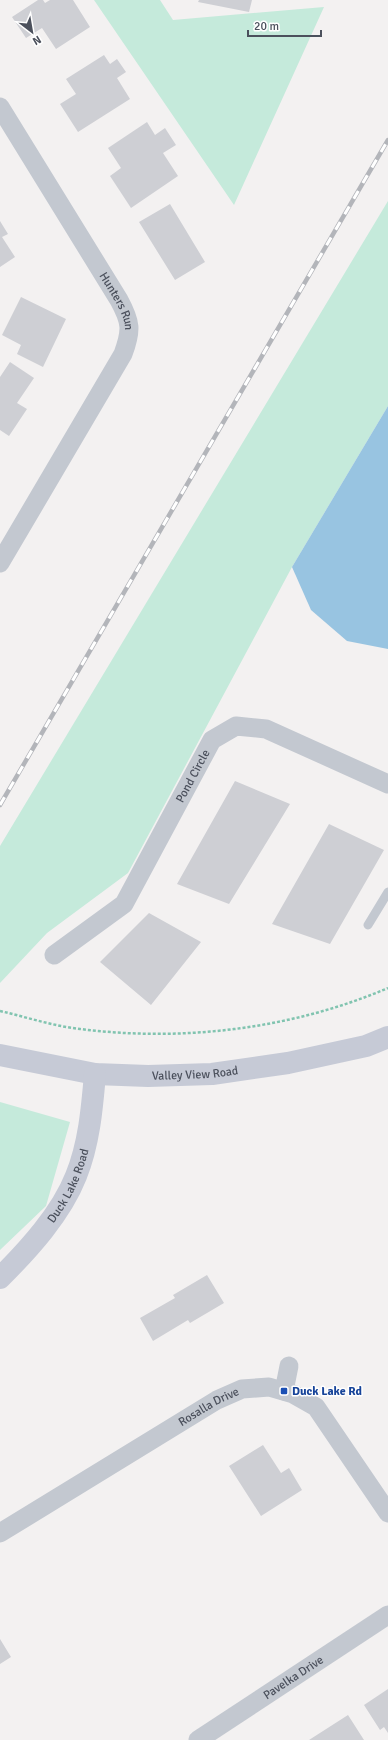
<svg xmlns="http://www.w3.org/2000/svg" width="388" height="1740" font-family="Signika,sans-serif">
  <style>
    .green { fill: #c5eadb }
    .water { fill: #98c4e1 }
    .building { fill: #cecfd4 }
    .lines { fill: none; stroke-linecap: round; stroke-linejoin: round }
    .path { stroke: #81c4b0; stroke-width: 2.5; stroke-dasharray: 3 2; stroke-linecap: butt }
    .lane { stroke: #c3c8d0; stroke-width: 9 }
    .street { stroke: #c3c8d0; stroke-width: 19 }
    .secondary { stroke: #c6cad6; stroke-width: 22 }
    .rail-casing { stroke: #b3b5ba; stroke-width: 4.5 }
    .rail { stroke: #fff; stroke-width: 3; stroke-dasharray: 9; stroke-linecap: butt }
    .transit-dot { fill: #1a4fb4; stroke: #fff; stroke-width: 1.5 }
    .labels { text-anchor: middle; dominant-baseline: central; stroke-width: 3; stroke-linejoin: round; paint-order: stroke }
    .street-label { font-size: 12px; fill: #4b505c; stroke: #fff }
    .transit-label { font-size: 12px; font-weight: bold; fill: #164399; stroke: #fff; text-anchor: start }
  </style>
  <rect width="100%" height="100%" fill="#f3f1f1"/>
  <path class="green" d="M94,0H160L173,20L324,7L234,205Z
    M388,201V406L292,567L128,873L47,933L0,983V846Z
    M0,1102L70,1122L46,1206L0,1250Z"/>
  <path class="water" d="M388,406V649L347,641L311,610L292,567Z"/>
  <path class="building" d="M38,0H43L45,3L50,0H73L90,27L56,49L42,28L26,38L12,17Z
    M199,0H252L249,12L198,2Z
    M104,55L110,64L117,59L126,72L117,78L130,99L78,132L60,104L76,94L66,79Z
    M147,122L155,135L165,128L176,145L163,153L178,176L131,208L110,176L121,168L108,148Z
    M170,204L205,262L175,280L139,222Z
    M0,221L8,234L2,237L15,257L0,267Z
    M21,297L66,319L43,367L17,354L21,345L2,335Z
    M10,362L34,378L17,403L27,409L9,436L0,430V377Z
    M235,781L290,804L229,904L177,884Z
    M329,824L384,850L330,944L272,924Z
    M149,913L201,942L151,1005L100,962Z
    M207,1275L224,1303L190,1323L188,1320L153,1341L140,1318L175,1298L173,1295Z
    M263,1445L281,1473L289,1468L302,1490L261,1516L229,1466Z
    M0,1639L11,1657L0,1664Z
    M388,1689V1733L384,1727L380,1730L364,1705Z
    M348,1715L364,1740H309Z"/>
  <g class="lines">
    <path class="path" d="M0,1011C26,1017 53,1026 80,1029C183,1042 292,1029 388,988"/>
    <path class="lane" d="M368,925L388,892"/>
    <g class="street">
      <path id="s1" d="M0,107L119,300C131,322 132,330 123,354L0,563"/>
      <path id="s2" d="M54,955L124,904L212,740L236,726L266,729L388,784"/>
      <path d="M284,1391L289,1366"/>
      <path id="s3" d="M0,1533L217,1400L242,1389L269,1387L293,1394L316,1407L388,1513"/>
      <path id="s4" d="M198,1740L388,1615"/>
    </g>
    <g class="secondary">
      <path id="s5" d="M0,1055L95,1074L148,1076L212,1074L288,1063L366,1046L388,1037"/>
      <path id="s6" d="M0,1278C29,1249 61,1214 76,1176C89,1144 92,1109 95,1074"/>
    </g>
    <g class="rail-casing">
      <path id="rail" d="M0,805L388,140"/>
    </g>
    <use href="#rail" class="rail"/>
  </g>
  <rect class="transit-dot" x="280" y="1387" width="8" height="8" rx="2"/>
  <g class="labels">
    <g class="street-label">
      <text stroke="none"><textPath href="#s1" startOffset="227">Hunters Run</textPath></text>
      <text stroke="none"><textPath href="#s2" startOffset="232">Pond Circle</textPath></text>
      <text stroke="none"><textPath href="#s5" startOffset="197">Valley View Road</textPath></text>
      <text stroke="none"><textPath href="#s6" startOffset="116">Duck Lake Road</textPath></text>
      <text stroke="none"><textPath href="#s3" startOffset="244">Rosalla Drive</textPath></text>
      <text stroke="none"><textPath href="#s4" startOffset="114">Pavelka Drive</textPath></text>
    </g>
    <g class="transit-label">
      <text x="292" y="1391">Duck Lake Rd</text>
    </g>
  </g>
  <g transform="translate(32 32) rotate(149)" stroke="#ffffff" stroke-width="3" paint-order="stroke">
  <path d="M0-3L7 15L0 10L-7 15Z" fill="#4b505c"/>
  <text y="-6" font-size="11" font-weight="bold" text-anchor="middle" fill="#4b505c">N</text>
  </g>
  <path d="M248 30v6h73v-6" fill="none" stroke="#4b505c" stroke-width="2"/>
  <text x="254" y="30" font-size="12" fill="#4b505c" stroke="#ffffff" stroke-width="3" paint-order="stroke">20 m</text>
</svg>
